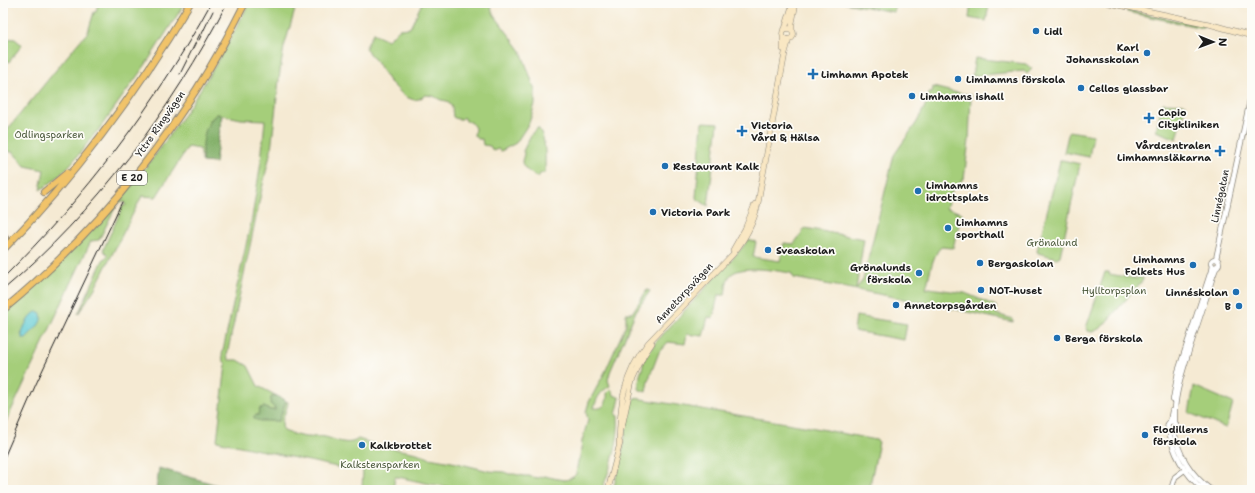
<svg xmlns="http://www.w3.org/2000/svg" width="1255" height="493" font-family="'Shantell Sans',sans-serif">
  <style>
    .green { fill: #a5ce7a; stroke: #60754b; fill-rule: evenodd }
    .forest { fill: #84b16a; stroke: #506643 }
    .water { fill: #5dcad2; stroke: #3c7377 }
    .lines { fill: none; stroke-linecap: round; stroke-linejoin: round }
    .tertiary-casing { stroke: #888378; stroke-width: 6 }
    .secondary-casing { stroke: #888378; stroke-width: 6 }
    .motorway-casing { stroke: #888378; stroke-width: 8 }
    .tertiary { stroke: #fff; stroke-width: 4.5 }
    .secondary { stroke: #f9e7c3; stroke-width: 5 }
    .motorway { stroke: #f1c369; stroke-width: 6 }
    .rail { stroke: #1c1c1c; stroke-width: 1 }
    .poi-dot { fill: #1f6fb2; stroke: #fdfcf7; stroke-width: 1.5 }
    .labels { text-anchor: middle; dominant-baseline: central; stroke-width: 3.5; stroke-linejoin: round; paint-order: stroke }
    .shield { fill: #fdfcf7; stroke: #605f5e; stroke-width: 1 }
    .shield-label { font-size: 9px; font-weight: bold; fill: #1c1c1c }
    .poi-label { font-size: 10px; font-weight: bold; fill: #1c1c1c; stroke: #fdfcf7; text-anchor: start }
    .street-label { font-size: 10px; fill: #1c1c1c; stroke: #fdfcf7 }
    .park-label { font-size: 10px; fill: #4c5a3d; stroke: #fdfcf7 }
  </style>
  <rect width="100%" height="100%" fill="#fdfcf7"/>
  <filter id="ink" filterUnits="userSpaceOnUse"><feTurbulence type="fractalNoise" baseFrequency=".025" numOctaves="2"/><feDisplacementMap in="SourceGraphic" scale="8" xChannelSelector="R" yChannelSelector="G"/><feConvolveMatrix kernelMatrix="1 2 1 2 8 2 1 2 1" color-interpolation-filters="sRGB"/></filter>
  <filter id="wash" filterUnits="userSpaceOnUse"><feTurbulence type="fractalNoise" baseFrequency=".012" numOctaves="4" result="noise"/><feDisplacementMap in="SourceGraphic" scale="16" xChannelSelector="R" yChannelSelector="G"/><feGaussianBlur stdDeviation="0.9" result="paint"/><feColorMatrix in="noise" values="0 0 0 0 0 0 0 0 0 0 0 0 0 0 0 0 0 1.4 0 .05"/><feComposite in="paint" operator="in"/></filter>
  <g filter="url(#wash)">
    <rect width="100%" height="100%" fill="#f5ead3"/>
    <path class="green" d="M98,3H185L146,64L97,132H96C80,153 64,176 40,190L44,170L25,166L13,152L3,151V135L78,43L88,32L94,12H96Z
      M249,3H297L284,47L280,71L271,150L261,193L227,355L229,360H238L248,366L258,386L277,396H272L275,411L270,410L264,407L260,408L258,415H256L262,420L273,421L280,416L286,401L288,402C287,413 278,421 284,431C292,434 304,438 312,437C316,437 321,436 325,437C335,439 348,447 358,439L384,447L417,453L429,458L457,463L489,471L504,472L509,474H514L524,476H529L532,477L538,478L544,476L558,479L565,480L569,479L573,477L576,474L578,461L580,457L582,441L588,420L586,412L589,402L606,370L626,325V313H632L647,290L650,291L636,311L610,372L608,380L610,386C600,392 597,397 594,408C604,410 608,402 607,393L611,389L614,395L620,398L616,415L618,416C620,442 611,465 602,490H468L430,484L398,477H395L393,490H362L363,469L337,467L217,441L226,364L223,360L222,355L252,218L261,161L265,120L241,119L218,114C214,116 210,119 209,123C204,135 203,149 202,162L200,149L188,147L156,197L142,196L95,288L78,314L103,260L108,255L103,250L123,206L126,205L125,202H118C169,141 214,74 249,3Z
      M422,3H491L492,12L521,51L535,90V104L529,123L516,143L501,151L498,149L493,151L490,146L483,145L482,139H478L474,136L475,128L471,122L466,121L464,117L462,119H457L453,117L452,107L447,101L441,100L433,96L426,95L419,99L414,100L406,97L401,93L389,81L375,60L365,49L373,33L388,40L399,29L410,28Z
      M845,3H894V12Z
      M971,3L989,5L986,21L969,18Z
      M1127,10L1204,26L1203,28L1127,12Z
      M4,38L15,39L22,45L9,62L3,59Z
      M975,58L1026,64L1032,69L1027,74L1024,71L972,76Z
      M933,87L953,92L971,95L969,140L964,179L953,188L946,208L962,213L953,248L941,247C932,255 929,278 926,289L929,288L965,293L996,306V314L1013,319V322L936,305L794,278L791,273C777,271 737,263 729,277C726,281 726,290 725,295H718L713,318L708,317L703,336L687,334L685,344L668,342L659,352L648,381L646,392L638,389L640,375L643,366V361L655,343L742,248L748,240L756,242L753,257L780,261L784,243L794,244L805,228L864,239L856,289L863,280L894,155L917,122L926,104L929,93H932Z
      M1163,103L1186,104L1177,139L1156,131L1162,104Z
      M703,122L718,123L708,206L696,198L702,123Z
      M538,128C547,137 545,161 545,173H541L538,177C533,175 523,169 522,162C522,159 524,156 524,153L523,151C527,144 531,131 538,128Z
      M1069,131L1093,135L1089,157L1064,152Z
      M1062,160L1080,164L1060,256L1057,258L1038,253L1037,251L1060,161Z
      M117,204L99,240L91,241L3,428V315L54,269ZM30,317L38,326L26,338L21,335Z
      M1105,272H1109V274L1137,279L1138,277L1143,278V280L1101,328L1092,332L1088,331L1086,328Z
      M856,316L907,324L904,340L854,331Z
      M1194,386L1233,403L1226,428L1189,413Z
      M635,398L810,427L876,440L879,442L869,490H613L622,454L631,401Z"/>
    <path class="forest" d="M217,114L222,115L215,163L202,162C203,144 202,125 217,114Z
      M272,396H277L286,401L279,421H260L254,419V416L258,415L260,409L264,407L270,410H275V408L270,404L271,398Z
      M159,468L224,487L223,490H156Z"/>
    <path class="water" d="M36,312H40C46,322 32,331 26,338H22C21,329 29,316 36,312Z"/>
  </g>
  <g filter="url(#ink)">
    <g class="lines">
      <g class="tertiary-casing">
        <path id="tertiary" d="M1211 263a4 4 0 1 1 8 0a4 4 0 1 1-8 0Z
          M1216,259L1252,91
          M1173,400L1178,372L1211,271L1212,265
          M1167.5 426a4.5 4.5 0 1 1 9 0a4.5 4.5 0 1 1-9 0Z
          M1170,422L1172,411
          M1175,422C1173,397 1183,371 1190,347C1198,323 1206,299 1213,276L1217,266
          M1169,429C1172,452 1185,475 1204,490
          M1174,429C1177,454 1192,476 1211,490
          M1171,490L1175,477L1187,468"/>
      </g>
      <g class="secondary-casing">
        <path id="secondary" d="M1109,3L1209,24L1252,36
          M782.5 34a5.5 5.5 0 1 1 11 0a5.5 5.5 0 1 1-11 0Z
          M785,29L793,3
          M792,30V23L796,3
          M783,49V37
          M733,250L745,229L755,204
          M622,427L632,381L644,355L652,343
          M619,446C620,406 622,376 648,343L733,254C749,234 757,216 760,191L785,53L789,39
          M608,490L620,443"/>
      </g>
      <g class="motorway-casing">
        <path id="motorway" d="M44,192L67,173
          M3,240L5,238
          M3,250C75,176 137,92 190,3
          M3,310C104,227 187,120 245,3"/>
      </g>
      <use href="#tertiary" class="tertiary"/>
      <use href="#secondary" class="secondary"/>
      <use href="#motorway" class="motorway"/>
      <path class="rail" d="M199,40L213,11
        M180,74L200,34
        M3,278C85,197 156,104 211,3
        M3,290C96,211 171,111 227,3
        M3,460L36,384L122,202"/>
    </g>
  </g>
  <g class="poi-dot">
    <circle cx="1036" cy="31" r="4"/>
    <circle cx="1147" cy="53" r="4"/>
    <path d="M811 68h4v4h4v4h-4v4h-4v-4h-4v-4h4z"/>
    <circle cx="958" cy="79" r="4"/>
    <circle cx="1081" cy="88" r="4"/>
    <circle cx="912" cy="96" r="4"/>
    <path d="M1147 112h4v4h4v4h-4v4h-4v-4h-4v-4h4z"/>
    <path d="M740 125h4v4h4v4h-4v4h-4v-4h-4v-4h4z"/>
    <path d="M1218 145h4v4h4v4h-4v4h-4v-4h-4v-4h4z"/>
    <circle cx="665" cy="166" r="4"/>
    <circle cx="918" cy="191" r="4"/>
    <circle cx="653" cy="212" r="4"/>
    <circle cx="948" cy="228" r="4"/>
    <circle cx="768" cy="250" r="4"/>
    <circle cx="980" cy="263" r="4"/>
    <circle cx="1193" cy="265" r="4"/>
    <circle cx="919" cy="273" r="4"/>
    <circle cx="981" cy="290" r="4"/>
    <circle cx="1236" cy="292" r="4"/>
    <circle cx="896" cy="305" r="4"/>
    <circle cx="1239" cy="306" r="4"/>
    <circle cx="1057" cy="338" r="4"/>
    <circle cx="1145" cy="435" r="4"/>
    <circle cx="362" cy="445" r="4"/>
  </g>
  <g class="labels">
    <rect class="shield" x="117" y="171" width="30" height="14" rx="3"/>
    <g class="shield-label">
      <text x="132" y="178">E 20</text>
    </g>
    <g class="poi-label">
      <text x="1044" y="31">Lidl</text>
      <text x="1139" y="47" text-anchor="end">Karl<tspan x="1139" dy="12">Johansskolan</tspan></text>
      <text x="821" y="74">Limhamn Apotek</text>
      <text x="966" y="79">Limhamns förskola</text>
      <text x="1089" y="88">Cellos glassbar</text>
      <text x="920" y="96">Limhamns ishall</text>
      <text x="1158" y="112">Capio<tspan x="1158" dy="12">Citykliniken</tspan></text>
      <text x="751" y="125">Victoria<tspan x="751" dy="12">Vård &amp; Hälsa</tspan></text>
      <text x="1211" y="145" text-anchor="end">Vårdcentralen<tspan x="1211" dy="12">Limhamnsläkarna</tspan></text>
      <text x="673" y="166">Restaurant Kalk</text>
      <text x="926" y="185">Limhamns<tspan x="926" dy="12">idrottsplats</tspan></text>
      <text x="661" y="212">Victoria Park</text>
      <text x="956" y="222">Limhamns<tspan x="956" dy="12">sporthall</tspan></text>
      <text x="776" y="250">Sveaskolan</text>
      <text x="1185" y="259" text-anchor="end">Limhamns<tspan x="1185" dy="12">Folkets Hus</tspan></text>
      <text x="988" y="263">Bergaskolan</text>
      <text x="911" y="267" text-anchor="end">Grönalunds<tspan x="911" dy="12">förskola</tspan></text>
      <text x="989" y="290">NOT-huset</text>
      <text x="1228" y="292" text-anchor="end">Linnéskolan</text>
      <text x="904" y="305">Annetorpsgården</text>
      <text x="1231" y="306" text-anchor="end">B</text>
      <text x="1065" y="338">Berga förskola</text>
      <text x="1153" y="429">Flodillerns<tspan x="1153" dy="12">förskola</tspan></text>
      <text x="370" y="445">Kalkbrottet</text>
    </g>
    <g class="street-label">
      <text transform="translate(160 124) rotate(-55)">Yttre Ringvägen</text>
      <text transform="translate(1220 196) rotate(-78)">Linnégatan</text>
      <text transform="translate(684 293) rotate(-47)">Annetorpsvägen</text>
    </g>
    <g class="park-label">
      <text x="49" y="134">Odlingsparken</text>
      <text x="1052" y="242">Grönalund</text>
      <text x="1114" y="290">Hylltorpsplan</text>
      <text x="380" y="464">Kalkstensparken</text>
    </g>
  </g>
  <rect width="1255" height="493" fill="none" stroke="#fdfcf7" stroke-width="16"/>
  <g transform="translate(1213 42) rotate(91)" stroke="#fdfcf7" stroke-width="3" paint-order="stroke">
  <path d="M0-3L7 15L0 10L-7 15Z" fill="#1c1c1c"/>
  <text y="-6" font-size="11" font-weight="bold" text-anchor="middle" fill="#1c1c1c">N</text>
  </g>
</svg>
